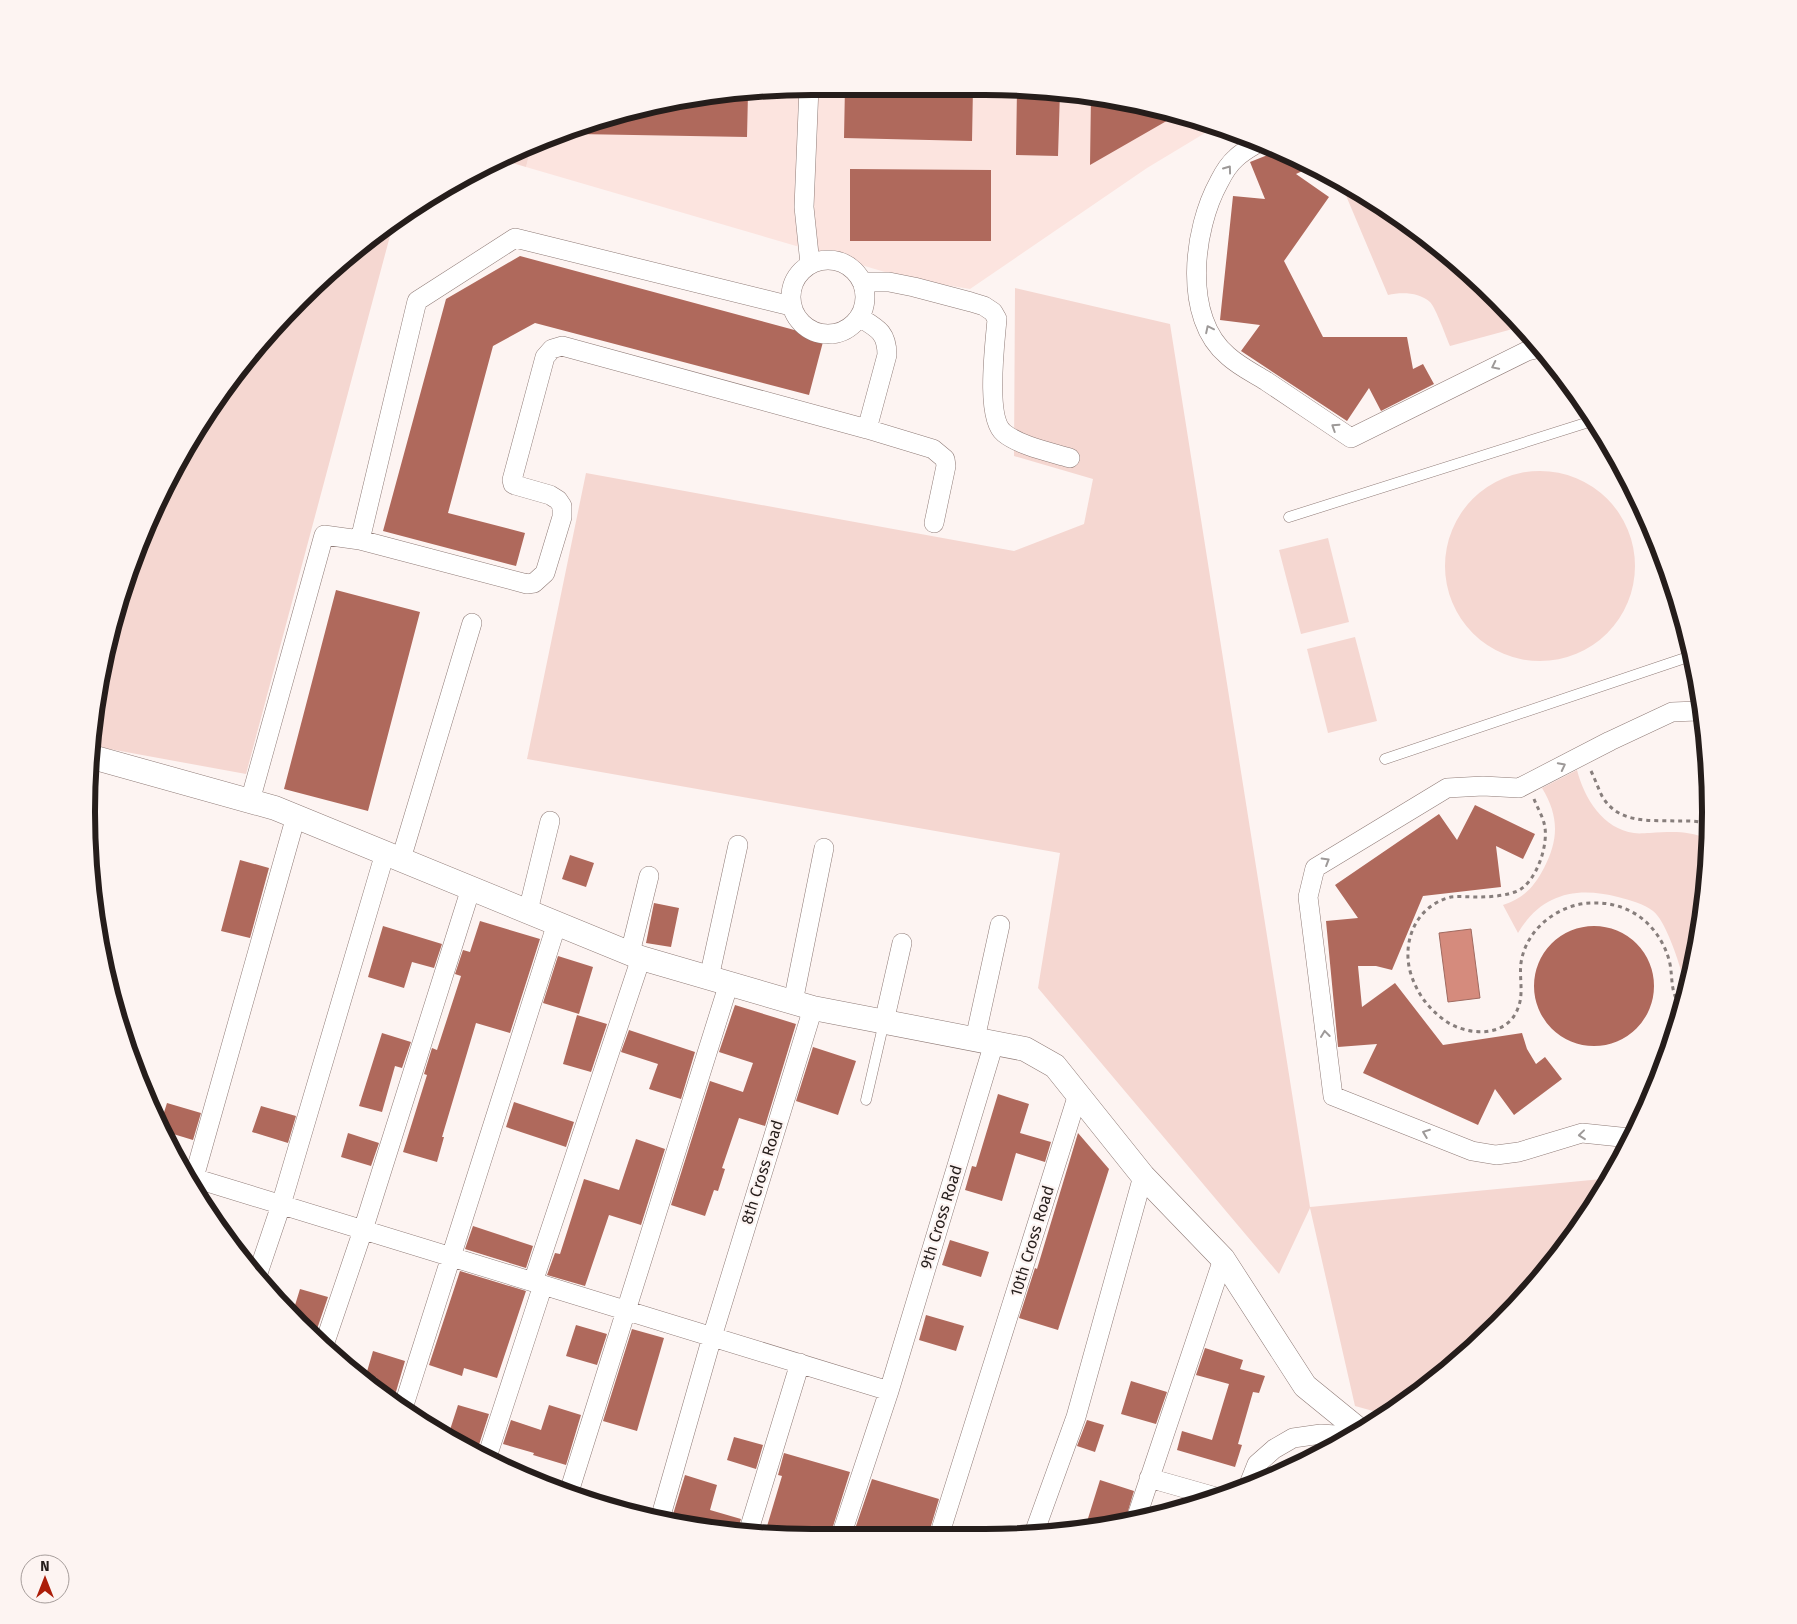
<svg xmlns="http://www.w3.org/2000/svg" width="1797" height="1624" font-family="'Fira Sans',sans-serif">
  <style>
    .built { fill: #fce4df }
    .green { fill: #f5d7d1 }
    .water { fill: #d58b7d; stroke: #a06a60 }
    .building { fill: #af695c }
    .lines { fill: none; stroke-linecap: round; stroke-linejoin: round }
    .service-casing { stroke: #8f7b77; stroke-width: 11 }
    .minor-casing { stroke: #8f7b77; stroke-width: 20 }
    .tertiary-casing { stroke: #8f7b77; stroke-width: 25 }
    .path { stroke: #877e7c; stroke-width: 3; stroke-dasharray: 4 4; stroke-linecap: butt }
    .service { stroke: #fff; stroke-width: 10 }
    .minor { stroke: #fff; stroke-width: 19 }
    .tertiary { stroke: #fff; stroke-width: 24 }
    .oneway { stroke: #9d9998 }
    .labels { text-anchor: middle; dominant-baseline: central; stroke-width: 4.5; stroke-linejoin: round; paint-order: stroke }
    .street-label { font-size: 16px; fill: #251d1b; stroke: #fdf4f2 }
    .rim { fill: none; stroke: #251d1b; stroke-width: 6 }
  </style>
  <rect width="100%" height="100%" fill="#fdf4f2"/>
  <path class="built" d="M812,86L1032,88L1126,100L1215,127L1147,168L970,289L909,279L526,167L531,148L670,100Z"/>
  <path class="green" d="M531,148L526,167L498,159Z
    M1339,179L1348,184L1464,267L1520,327L1450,346C1446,337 1436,308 1430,302C1419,292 1401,292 1388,295Z
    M394,221L246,774L93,746L100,670L161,491L236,370L370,236Z
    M1015,288L1170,324L1310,1207L1612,1178L1530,1291L1427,1388L1384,1414L1355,1406L1310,1208L1279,1274L1038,988L1060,853L527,759L586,473L1014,551L1084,524L1093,479L1014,456Z
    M1445 566a95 95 0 1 1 190 0a95 95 0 1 1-190 0Z
    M1328,538L1349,622L1301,634L1279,550Z
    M1355,637L1377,721L1328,733L1307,649Z
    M1577,770C1584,798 1603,829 1634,833C1639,834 1645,833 1650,833C1670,832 1688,830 1707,839L1704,907L1688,977L1682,974C1678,959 1665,920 1653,911C1644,904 1630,900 1618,897C1576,886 1541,894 1518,933L1503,905C1524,898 1534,887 1544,868C1559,839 1559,816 1542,788Z"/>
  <path class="water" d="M1471,929L1480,998L1448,1002L1439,933Z"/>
  <path class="building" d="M845,86L973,87L972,141L844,138Z
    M1017,88L1060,91L1058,156L1016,155Z
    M748,93L747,137L577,134V132L670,100Z
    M1091,96L1126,100L1177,115L1090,165Z
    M1280,150L1313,166L1296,174L1329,197L1284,261L1323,337H1407L1413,369L1423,364L1434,384L1381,411L1369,388L1347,421L1241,351L1260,325L1220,320L1233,196L1265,199L1250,162Z
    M850,169L991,170V241H850Z
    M520,256L824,338L809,395L535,323L493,346L448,513L525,533L516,566L383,531L446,299Z
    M336,590L420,612L368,811L284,789Z
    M1475,805L1535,834L1523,859L1496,846L1501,887L1423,896L1392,970L1376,966H1358L1362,1007L1395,983L1443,1045L1522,1033L1527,1049L1536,1064L1545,1057L1562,1079L1514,1115L1495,1089L1478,1125L1363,1073L1377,1044L1338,1047L1326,921L1358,918L1335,885L1439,814L1457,840Z
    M570,855L594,863L586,887L562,879Z
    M240,860L269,868L250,938L221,931Z
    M654,903L679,908L671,947L646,943Z
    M480,921L540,939L510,1033L476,1023L442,1137H444L437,1162L403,1152L427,1075L424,1074L432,1048L437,1050L461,976L455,974L463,950L470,952Z
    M383,926L442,944L434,968L412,962L404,988L368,977Z
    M1534 986a60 60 0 1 1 120 0a60 60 0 1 1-120 0Z
    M558,956L593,967L579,1014L543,1003Z
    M735,1005L796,1024L765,1126L739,1118L722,1168L725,1169L718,1191L714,1190L705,1216L671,1205L710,1081L743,1092L753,1063L719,1052Z
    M577,1015L607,1024L591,1072L563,1064Z
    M629,1030L695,1052L681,1099L649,1089L658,1064L621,1052Z
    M382,1033L411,1042L402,1068L395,1066L382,1112L359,1106Z
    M813,1047L856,1061L838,1115L796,1101Z
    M998,1094L1029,1104L1020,1133L1051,1142L1045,1162L1016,1153L1002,1201L965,1190L972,1166L976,1167Z
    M514,1102L574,1122L566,1147L506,1127Z
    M167,1103L201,1113L193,1140L160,1130L159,1128Z
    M261,1106L296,1116L288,1143L252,1132Z
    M348,1133L379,1143L371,1166L341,1157Z
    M1078,1133L1109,1169L1058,1330L1019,1318L1035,1268L1037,1269Z
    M636,1139L665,1149L641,1225L609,1215L585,1286L547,1275L555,1253L560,1254L584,1179L619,1190Z
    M473,1226L533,1246L526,1268L465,1249Z
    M950,1240L989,1252L981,1277L942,1265Z
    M460,1271L526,1291L497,1378L464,1368L462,1376L429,1365Z
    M300,1289L328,1297L317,1329L303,1325L292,1315Z
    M926,1315L964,1326L956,1351L919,1340Z
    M576,1325L607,1334L597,1365L566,1356Z
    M632,1329L664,1338L637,1431L603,1421Z
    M1205,1348L1243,1360L1240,1369L1265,1376L1259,1393L1253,1392L1238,1444L1242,1445L1235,1467L1177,1450L1182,1431L1212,1440L1229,1384L1196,1375Z
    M373,1351L405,1361L393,1402L372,1389L377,1378L366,1375Z
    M1131,1381L1167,1392L1156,1424L1121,1414Z
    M458,1405L489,1414L476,1454L448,1436Z
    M549,1405L581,1415L566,1465L533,1455L534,1453L503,1444L511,1420L541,1430Z
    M1087,1420L1104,1425L1095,1452L1077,1446Z
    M734,1437L763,1445L756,1469L727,1460Z
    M784,1453L850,1472L830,1536L759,1535L762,1525L766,1527L765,1533L782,1476L778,1475Z
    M685,1475L717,1485L710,1510L741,1519L737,1532L671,1521Z
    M872,1479L939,1499L928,1536H881L855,1529Z
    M1100,1480L1134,1491L1125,1521L1085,1528Z"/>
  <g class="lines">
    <g class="service-casing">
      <path id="service" d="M1289,517L1592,421
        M1385,759L1691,656
        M866,1100L884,1022"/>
    </g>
    <g class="minor-casing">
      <path id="minor" d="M809,87L804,207L810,264
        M1261,141C1253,146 1243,151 1236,158C1229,164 1223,174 1219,182C1193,229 1182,318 1228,356C1239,366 1253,373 1266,381C1294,400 1323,419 1351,438L1527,351L1540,348
        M791 297a37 37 0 1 1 74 0a37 37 0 1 1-74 0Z
        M862,282H889L914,287L971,302L984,306L993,312L997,319C995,344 985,418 1004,433C1020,446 1050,452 1070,458
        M867,429L933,449L945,459L946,466L934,523
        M360,540L527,584L534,583L545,573L562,517V506L558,500L550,495L515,485L513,484L512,480L545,357L552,349L562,346L867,429L887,355C887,332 877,328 859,317
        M250,801L324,535L360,540L417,301L515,238L791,306
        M401,859L472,623
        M528,911L550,821
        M630,953L649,876
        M709,978L738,845
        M793,1002L824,848
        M884,1022L902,943
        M975,1039L1000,925
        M1630,1138L1582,1133L1519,1152L1496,1155L1472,1151L1333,1096L1308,897L1315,868L1447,788L1483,786L1519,788L1610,741L1672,712L1697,711L1701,713
        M194,1178L889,1391
        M193,1181L296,816
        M257,1276L281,1205L385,853
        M533,1282L641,958
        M324,1345L363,1230L471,888
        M403,1408L557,923
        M486,1460L543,1285
        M1149,1478L1216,1497
        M1249,1484L1257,1464L1274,1449L1293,1438L1321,1434L1350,1436
        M569,1492L729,983
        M660,1519L712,1337L813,1008
        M1136,1519L1223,1259
        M748,1533L800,1363
        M841,1536L889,1391L994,1043
        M939,1536L1078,1094
        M1033,1536L1076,1417L1143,1176"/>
    </g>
    <g class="tertiary-casing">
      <path id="tertiary" d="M92,757L275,808L641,958L813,1008L1025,1049L1055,1066L1143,1176L1223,1259L1305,1386L1359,1430"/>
    </g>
    <path class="path" d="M1591,771C1595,779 1598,788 1602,796C1618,824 1649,820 1676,821C1686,821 1697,820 1707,824
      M1534,799C1537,807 1542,815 1544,823C1550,843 1536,885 1515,892C1503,896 1490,897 1478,897C1469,897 1460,896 1451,897C1417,905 1402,940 1410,971C1416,992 1427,1007 1444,1020C1466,1036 1507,1039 1518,1008C1524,994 1519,978 1521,963C1526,928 1560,903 1593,903C1615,902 1637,911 1651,927C1660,937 1667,950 1670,964C1673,981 1670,991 1681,1007"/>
    <use href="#service" class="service"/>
    <use href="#minor" class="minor"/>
    <use href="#tertiary" class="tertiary"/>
  </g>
  <defs><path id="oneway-chevron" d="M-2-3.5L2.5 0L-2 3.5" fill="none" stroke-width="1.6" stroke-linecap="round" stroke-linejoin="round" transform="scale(1.25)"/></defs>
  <g class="oneway">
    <use href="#oneway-chevron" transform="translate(1228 169) rotate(-54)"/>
    <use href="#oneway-chevron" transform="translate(1209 329) rotate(-116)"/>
    <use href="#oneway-chevron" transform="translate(1495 366) rotate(154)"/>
    <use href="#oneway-chevron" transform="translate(1335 427) rotate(-147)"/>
    <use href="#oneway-chevron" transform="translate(1562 766) rotate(-27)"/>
    <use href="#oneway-chevron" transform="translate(1326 861) rotate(-31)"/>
    <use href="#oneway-chevron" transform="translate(1325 1034) rotate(-97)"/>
    <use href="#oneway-chevron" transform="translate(1426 1133) rotate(-159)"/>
    <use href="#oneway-chevron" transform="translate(1582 1135) rotate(174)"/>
  </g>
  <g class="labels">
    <g class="street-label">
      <text transform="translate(762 1172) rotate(-73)">8th Cross Road</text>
      <text transform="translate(941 1217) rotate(-73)">9th Cross Road</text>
      <text transform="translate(1032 1241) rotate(-73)">10th Cross Road</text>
    </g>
  </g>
  <path d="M0 0H1797V1624H0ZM812 95H985A717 717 0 0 1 1702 812V812A717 717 0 0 1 985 1529H812A717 717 0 0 1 95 812V812A717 717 0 0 1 812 95Z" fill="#fdf4f2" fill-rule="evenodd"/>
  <path class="rim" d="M812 95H985A717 717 0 0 1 1702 812V812A717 717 0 0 1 985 1529H812A717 717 0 0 1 95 812V812A717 717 0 0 1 812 95Z"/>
  <g transform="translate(45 1579)"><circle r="24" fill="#fdf4f2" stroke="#a79e9c"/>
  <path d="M0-4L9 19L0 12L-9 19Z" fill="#ac1d09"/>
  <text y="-8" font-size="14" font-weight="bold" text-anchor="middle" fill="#251d1b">N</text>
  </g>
</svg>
